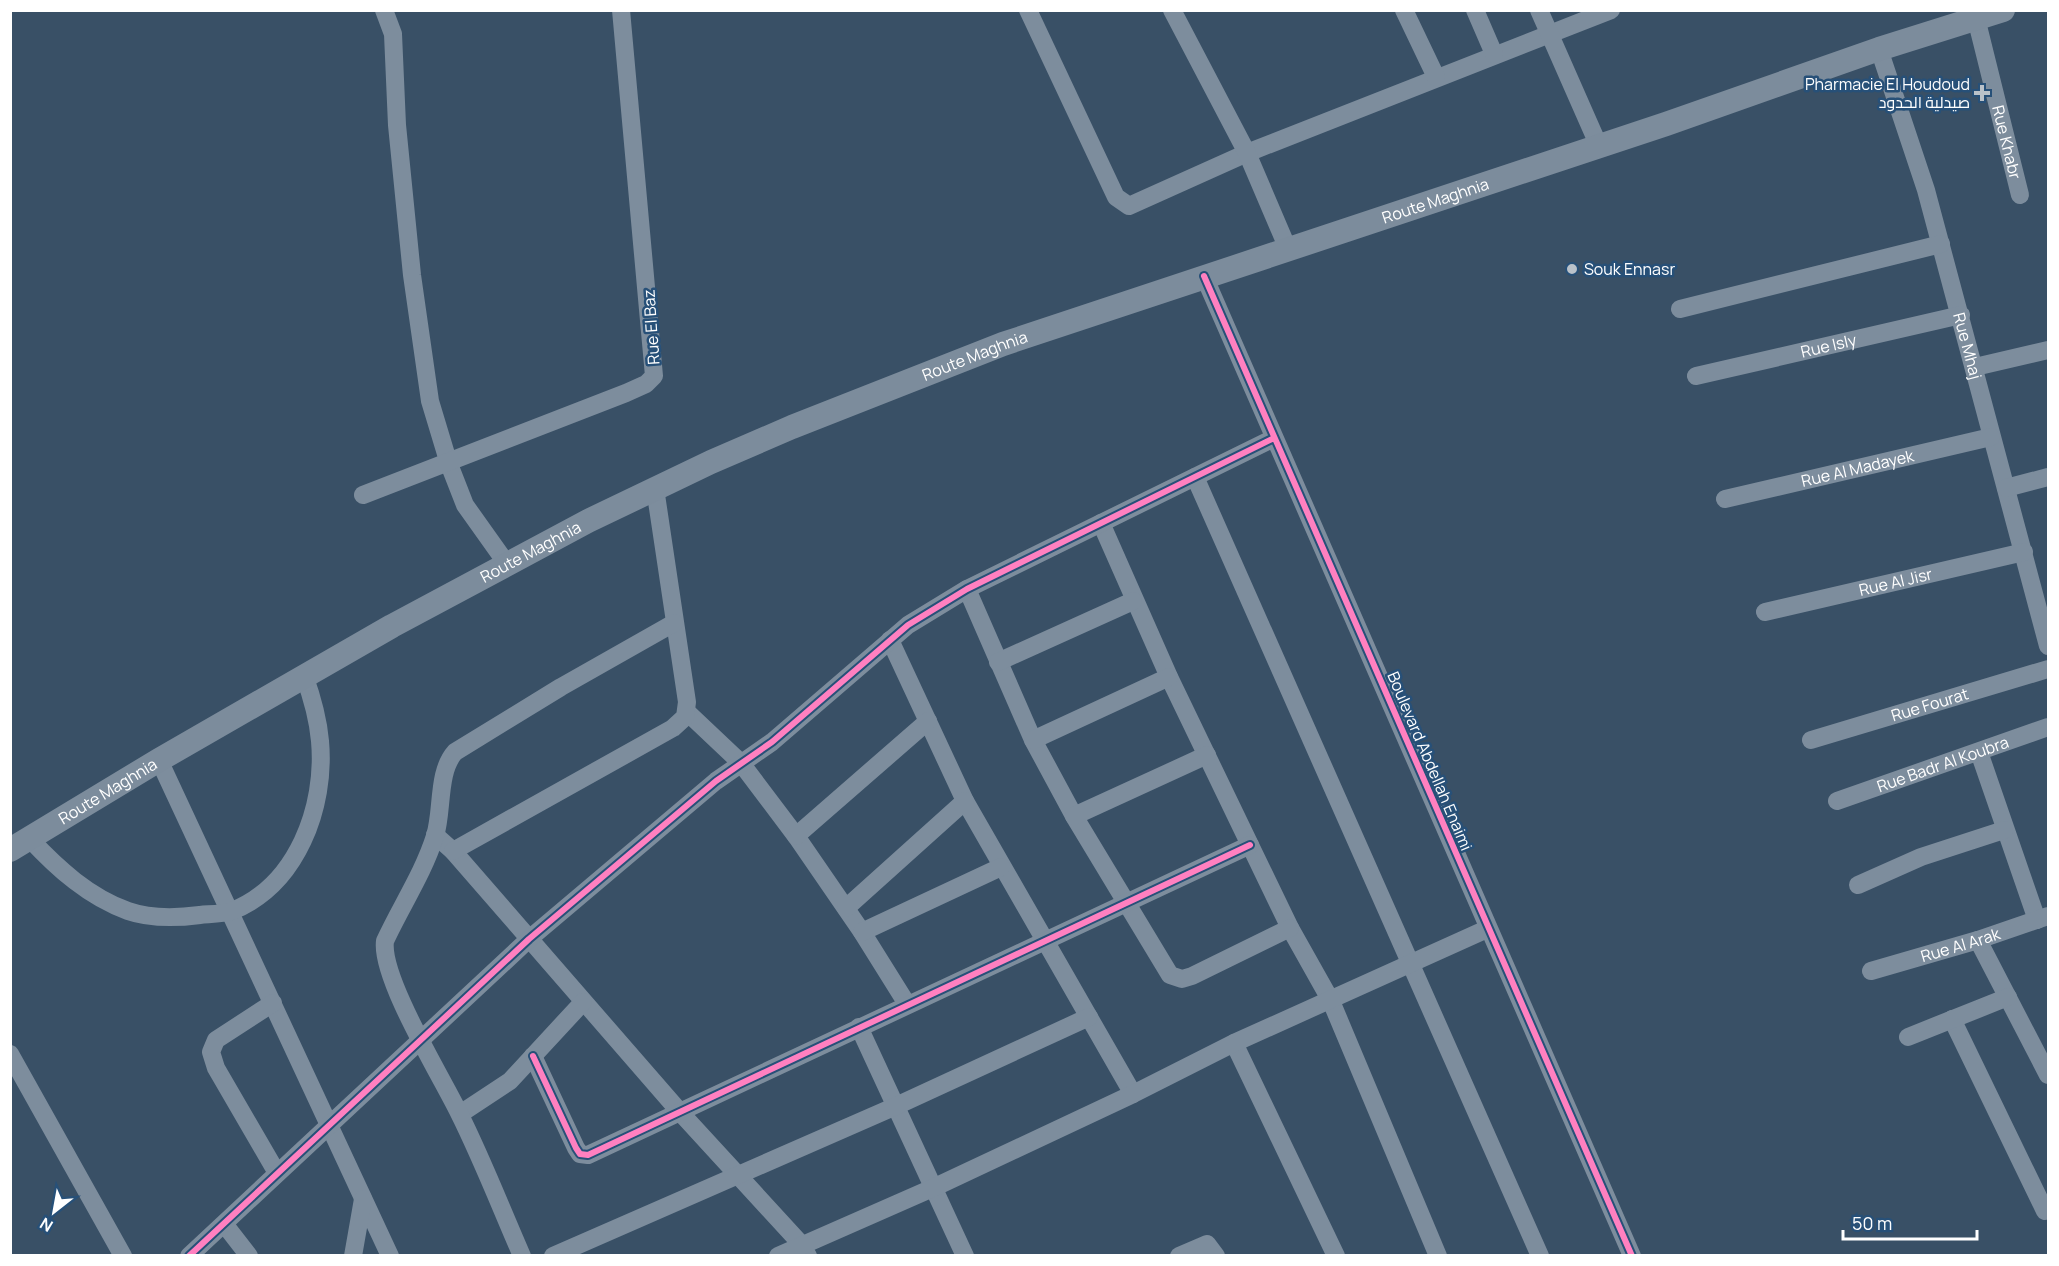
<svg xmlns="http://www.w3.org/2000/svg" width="2059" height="1266" font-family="Manrope,Cairo,sans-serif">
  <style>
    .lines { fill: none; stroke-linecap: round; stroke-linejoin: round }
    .minor { stroke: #7d8d9d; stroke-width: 18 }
    .major { stroke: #7c8c9c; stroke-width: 24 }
    .cycleway-casing { stroke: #275078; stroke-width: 10 }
    .cycleway { stroke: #ff80c0; stroke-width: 6 }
    .poi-dot { fill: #bac2c9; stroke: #275078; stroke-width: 2 }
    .labels { text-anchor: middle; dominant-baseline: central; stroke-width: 5; stroke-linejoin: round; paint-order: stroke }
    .poi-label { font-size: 16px; fill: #fff; stroke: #275078; text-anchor: end }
    .street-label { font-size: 16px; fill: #fff; stroke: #275078 }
  </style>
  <rect width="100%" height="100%" fill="#395066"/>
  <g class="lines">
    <g class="minor">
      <path d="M384,10L393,34L397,125L412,275L430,401L449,464L465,505L507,564"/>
      <path d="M1028,10L1116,197L1129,206L1247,153L1611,10"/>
      <path d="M1172,10L1247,153L1288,249"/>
      <path d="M1404,10L1436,77"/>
      <path d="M1475,10L1494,54"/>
      <path d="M1539,10L1598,144"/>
      <path id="s1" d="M1976,18L2020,195"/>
      <path id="s2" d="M1879,49L1926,190L2048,646"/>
      <path d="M1204,276L1632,1256"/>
      <path d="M1680,309L1941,244"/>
      <path d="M1975,367L2048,350"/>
      <path id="s3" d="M1696,376L1961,315"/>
      <path d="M1195,477L1540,1256"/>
      <path d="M2006,488L2048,477"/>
      <path d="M363,495L626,393L646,384L654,376L621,10"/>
      <path id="s4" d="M1725,499L1991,437"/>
      <path d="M1101,523L1169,677L1290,928L1331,1001L1438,1256"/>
      <path d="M967,589L1033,740L1074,816L1170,975L1182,979L1192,976L1290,928"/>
      <path id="s5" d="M1765,612L2024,552"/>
      <path d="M890,640L965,801L1133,1094"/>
      <path d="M998,662L1133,601"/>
      <path d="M687,712L741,763L796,836L862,932L907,1004"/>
      <path d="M1033,740L1169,677"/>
      <path id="s6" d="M1811,740L2048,669"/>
      <path d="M1979,752L2037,920"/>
      <path d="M159,760L390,1256"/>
      <path id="s7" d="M1837,801L2048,727"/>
      <path d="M1074,816L1207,755"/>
      <path d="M435,835L453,851L679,1111L801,1244L808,1256"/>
      <path d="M796,836L928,721"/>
      <path d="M30,839C58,869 89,897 128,911C151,919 177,918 200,915C210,914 222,914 232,911C297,885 326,807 320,741C318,718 312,697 304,675"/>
      <path d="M453,851L673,728L685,717L687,702L655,488"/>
      <path d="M1858,885L1921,857L2004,830"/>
      <path d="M846,908L965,801"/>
      <path d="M862,932L1001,867"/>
      <path d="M1978,940L2048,1075"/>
      <path id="s8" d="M1871,971L1978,940L2048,916"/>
      <path d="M273,1003L216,1040L211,1052L216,1068L277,1173"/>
      <path d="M1952,1019L2045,1211"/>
      <path d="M859,1027L965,1256"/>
      <path d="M1908,1037L2008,997"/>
      <path d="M1234,1043L1336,1256"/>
      <path d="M10,1054L123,1256"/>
      <path d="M533,1056L576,1148L580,1154L588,1155L1250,845"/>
      <path d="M460,1114L510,1081L583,1002"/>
      <path d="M225,1225L249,1256"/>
      <path d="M189,1256L529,939L716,781L772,742L908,625L967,589L1274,438"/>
      <path d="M353,1256L363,1199"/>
      <path d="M522,1256C501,1208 482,1159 459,1113C441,1076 380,977 385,941C401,906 423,874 435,836C443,811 437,772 455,752L561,687L674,623"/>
      <path d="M553,1256L896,1106L1089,1017"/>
      <path d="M778,1256L935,1187L1133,1094L1234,1043L1487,929"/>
      <path d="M1179,1256L1207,1244L1216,1256"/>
    </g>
    <path class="major" id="s9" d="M10,850L159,760L392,626L588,521L711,462L792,427L1003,344L1666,124L1879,49L2003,10"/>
    <g class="cycleway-casing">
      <path id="cycleway" d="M1204,276L1632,1256
        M533,1056L576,1148L580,1154L588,1155L1250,845
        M189,1256L529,939L716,781L772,742L908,625L967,589L1274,438"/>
    </g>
    <use href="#cycleway" class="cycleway"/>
  </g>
  <g class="poi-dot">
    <path d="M1979 84h6v6h6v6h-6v6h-6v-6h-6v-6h6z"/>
    <circle cx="1572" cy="269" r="6"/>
  </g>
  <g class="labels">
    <g class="poi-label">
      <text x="1970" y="84">Pharmacie El Houdoud<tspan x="1970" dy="18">صيدلية الحدود</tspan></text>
      <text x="1584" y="269" text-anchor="start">Souk Ennasr</text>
    </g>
    <g class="street-label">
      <text stroke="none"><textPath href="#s1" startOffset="128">Rue Khabr</textPath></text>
      <text stroke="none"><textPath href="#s9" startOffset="1572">Route Maghnia</textPath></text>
      <text transform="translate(651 327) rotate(-94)">Rue El Baz</text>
      <text stroke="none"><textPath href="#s3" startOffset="136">Rue Isly</textPath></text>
      <text stroke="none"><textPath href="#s2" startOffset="310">Rue Mhaj</textPath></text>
      <text stroke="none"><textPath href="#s9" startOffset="1086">Route Maghnia</textPath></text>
      <text stroke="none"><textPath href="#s4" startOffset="136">Rue Al Madayek</textPath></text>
      <text stroke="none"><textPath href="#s9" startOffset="600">Route Maghnia</textPath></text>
      <text stroke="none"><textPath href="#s5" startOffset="134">Rue Al Jisr</textPath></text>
      <text stroke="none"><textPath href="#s6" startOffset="124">Rue Fourat</textPath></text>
      <text transform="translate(1430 761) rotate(67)">Boulevard Abdellah Enaimi</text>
      <text stroke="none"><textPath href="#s7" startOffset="112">Rue Badr Al Koubra</textPath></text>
      <text stroke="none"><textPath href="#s9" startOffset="114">Route Maghnia</textPath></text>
      <text stroke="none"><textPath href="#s8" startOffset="93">Rue Al Arak</textPath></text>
    </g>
  </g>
  <rect width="2059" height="1266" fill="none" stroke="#ffffff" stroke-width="24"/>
  <g transform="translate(54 1212) rotate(211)" stroke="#275078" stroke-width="4.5" paint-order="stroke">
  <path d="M0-4.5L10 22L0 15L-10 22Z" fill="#ffffff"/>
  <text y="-9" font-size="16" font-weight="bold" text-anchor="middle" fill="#ffffff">N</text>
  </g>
  <path d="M1843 1230v9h134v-9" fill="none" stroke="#ffffff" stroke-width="3"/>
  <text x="1852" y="1230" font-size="18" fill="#ffffff" stroke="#275078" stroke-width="4.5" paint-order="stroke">50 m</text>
</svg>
